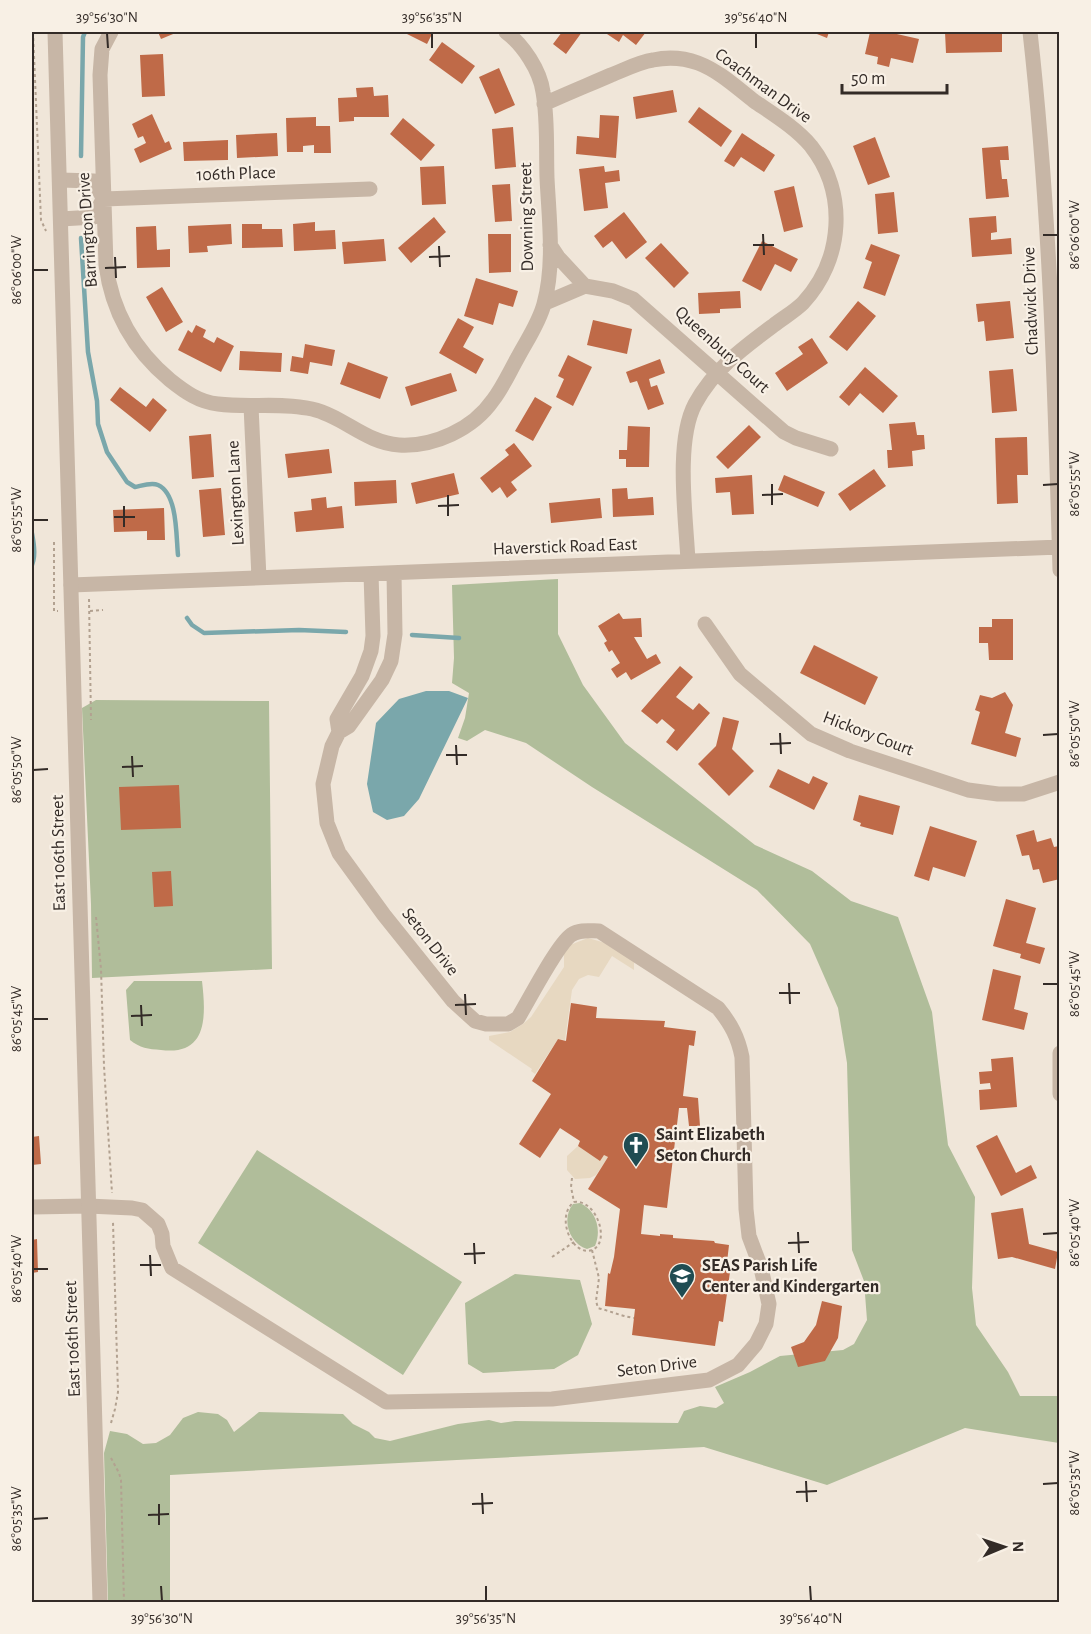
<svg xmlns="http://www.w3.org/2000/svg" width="1091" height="1634" font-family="'Alegreya Sans',sans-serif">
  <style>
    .green { fill: #b0bd9a }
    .plaza { fill: #e7d8c1 }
    .water { fill: #7aa7ab }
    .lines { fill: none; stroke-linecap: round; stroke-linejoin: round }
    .stream { stroke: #7aa7ab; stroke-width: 4.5 }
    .building { fill: #bf6a48 }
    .path { stroke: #b2a190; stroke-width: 2; stroke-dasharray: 3 3; stroke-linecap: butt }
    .minor { stroke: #c7b6a6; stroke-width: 15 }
    .tertiary { stroke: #c7b6a6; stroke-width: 15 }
    .ticks { fill: none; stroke: #332b27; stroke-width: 2 }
    .labels { text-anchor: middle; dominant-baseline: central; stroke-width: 4.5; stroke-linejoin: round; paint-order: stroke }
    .street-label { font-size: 18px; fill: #332b27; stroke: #f8f0e5 }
    .poi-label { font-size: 18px; font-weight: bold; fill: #332b27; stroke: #f8f0e5; text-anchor: start }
    .neatline { fill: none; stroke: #332b27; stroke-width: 2 }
    .ticks-label { font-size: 15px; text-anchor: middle; fill: #332b27 }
  </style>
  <rect width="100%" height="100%" fill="#f0e6d9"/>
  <path class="green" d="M558,579V634L583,685L625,743L755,845L812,871L851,901L898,917L932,1012L948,1145L975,1197L972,1288L976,1325L1008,1372L1020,1396H1059V1443L965,1428L827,1485L704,1447L170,1475V1602H108L104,1453L110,1431L127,1434L143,1444L156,1443L170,1435L183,1418L198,1412L218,1414L227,1420L234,1432L259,1412L343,1414L353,1424L369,1432L375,1438L390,1441L458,1424L489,1420L501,1423L515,1421L678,1423L684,1411L700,1406L716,1408L724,1403L715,1387L750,1372L780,1356L843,1350L854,1344L867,1320L864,1281L852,1250L847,1063L838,1008L810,944L757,890L592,787L526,743L485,730L467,741L458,738L465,718L469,693L452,683L454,658L452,585Z
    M96,700L269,701L272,969L92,978L91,904L82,708Z
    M134,981H202C206,1016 208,1056 161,1050C148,1049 140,1048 130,1040L126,990Z
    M257,1150L462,1282L403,1375L198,1243Z
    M580,1203C596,1210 602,1230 595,1246L587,1249C569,1243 561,1219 573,1204Z
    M515,1274L580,1280L592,1324L578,1355L554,1369L483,1373L468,1364L465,1303Z"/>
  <path class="plaza" d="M588,938L609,944L634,960V970L612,956L599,977L588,975L579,979L572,990L565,1040L558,1039L535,1074L531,1071L532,1069L489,1040V1036L510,1032L523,1024L531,1017L564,967V954L570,945Z
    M578,1146L600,1160L604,1155L608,1157L596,1175L590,1178L575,1179L567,1170V1156Z"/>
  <path class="water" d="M32,520C34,536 41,555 32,570Z
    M426,691H449L468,698L419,799L404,816L387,820L373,812L367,784L376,723L399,699Z"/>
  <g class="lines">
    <path class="stream" d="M81,156L83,37L85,32
      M81,238L88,352L97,401L98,424L107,452L127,482L135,487C141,486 151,482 158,485C178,494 176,537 178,555
      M187,618L192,625L204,633L299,630L346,632
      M412,635L459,638"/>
  </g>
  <path class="building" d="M158,32H178L161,39Z
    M403,32H433L427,44Z
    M562,32H582L566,54L553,44Z
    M604,32H646L636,45L623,35L619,42Z
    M812,32H829L827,38Z
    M870,32H888L919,39L913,63L891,58L889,67L877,64L878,57L865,54Z
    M945,32H1002V52L946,53Z
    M442,42L475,66L462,84L429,60Z
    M163,54L165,96L142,97L140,55Z
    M499,68L515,105L495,114L479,77Z
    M373,87L374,96L388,95L389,117H354V121L339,122L338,98L357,97L356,88Z
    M673,90L677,112L636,119L633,97Z
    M699,107L732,131L721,147L688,122Z
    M152,114L165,143L169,141L172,149L140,163L134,149L146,143L143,136L138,138L132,124Z
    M600,115L619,116L616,158L576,154L577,136L599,138Z
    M316,117V126H330L331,153H314V145L303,146V152H287L286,118Z
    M403,118L435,145L421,161L390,134Z
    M513,127L516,167L495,169L492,129Z
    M277,133L278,156L237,158L236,135Z
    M742,133L775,155L764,172L741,157L734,167L724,161Z
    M875,137L890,177L868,185L853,146Z
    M228,140V160L184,161L183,142Z
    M1008,146L1009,160H1000L1002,179H1007L1009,197L986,199L982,148Z
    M444,166L446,204L422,205L420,167Z
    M604,166L605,172L619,170L620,181L605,183L608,208L584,211L579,169Z
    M510,184L512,221L495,222L492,185Z
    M794,186L803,227L784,232L774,191Z
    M894,192L898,232L878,234L875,194Z
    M624,212L647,242L626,259L612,241L603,248L594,236Z
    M996,216L997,232L991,233V240L1011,238L1012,254L972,257L969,218Z
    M434,217L446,232L411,263L398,248Z
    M315,222V231L335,230L336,249L294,251L293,224Z
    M231,224L232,244L207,246L208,252L189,253L188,226Z
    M242,224H262V229H282L283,247L242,248Z
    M156,226L157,250L170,249V267L137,268L136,227Z
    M488,234H511V272L489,273Z
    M384,239L386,261L344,264L342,242Z
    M762,241L798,259L791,272L775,264L761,291L742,281Z
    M661,243L689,273L674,288L645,258Z
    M871,244L900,255L885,296L863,288L872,262L865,259Z
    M476,278L518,291L513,307L499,303L493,325L464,316Z
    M162,287L183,322L166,332L146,297Z
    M740,291L741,308L720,309V313L699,314L698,293Z
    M858,301L876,316L847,351L829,337Z
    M1010,301L1014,338L986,341L984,321L978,322L976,304Z
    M458,318L474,327L463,347L484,359L476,374L439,353Z
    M593,320L632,329L627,354L587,345Z
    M196,325L206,330L203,337L214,343L217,337L234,346L221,372L178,350L188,330L192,333Z
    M812,338L828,363L787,391L775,373L803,354L798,347Z
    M305,344L335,350L332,366L310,362L308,374L290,371L292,356L303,358Z
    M240,351L282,353L281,372L239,370Z
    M568,355L592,367L573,406L556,397L564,379L558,376Z
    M660,359L665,373L649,379L651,387L657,385L664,404L648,410L637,381L630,383L626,372Z
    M348,362L388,377L380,399L340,384Z
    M865,367L898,396L883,413L860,393L849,406L839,397Z
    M1013,369L1017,411L992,413L989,371Z
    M451,373L457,391L411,406L405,387Z
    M120,387L146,407L153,398L167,410L150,432L110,400Z
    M535,397L552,407L533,441L515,431Z
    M915,422L917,435H924L925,449L912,451L913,466L888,468L887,450H892L889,424Z
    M749,425L761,437L728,469L716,457Z
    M628,426L650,427L649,467H626V459H619V450H627Z
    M211,434L214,477L192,479L189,436Z
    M1027,437L1028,475H1017L1018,503L997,504L995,438Z
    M514,443L532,466L511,482L517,490L507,498L500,487L492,493L480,478L509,455L505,450Z
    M329,449L332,473L288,478L285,454Z
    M874,469L886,486L850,511L838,494Z
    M454,473L459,494L416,504L411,483Z
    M752,475L754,514L732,515L730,492L716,493L715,478Z
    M784,475L825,492L818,507L778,490Z
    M396,480L397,503L355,506L354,482Z
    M221,488L225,535L203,537L199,490Z
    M627,488L628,499L653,497L654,515L613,517L612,489Z
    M326,497L327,508L342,506L344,528L296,532L294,512L312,510L311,499Z
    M600,498L602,518L551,523L549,503Z
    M164,508L165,540H147V531L114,532L113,510Z
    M619,613L623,619L641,618L642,637H634L647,659L656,654L661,663L631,680L626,672L617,678L611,669L620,663L612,650L609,652L604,643L607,641L598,626Z
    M992,619H1013V660H989L988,643H979V627H992Z
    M814,645L878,677L865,705L800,673Z
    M680,666L693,677L676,697L693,710L699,703L710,713L677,751L666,742L675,730L662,719L657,724L641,711Z
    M1005,692L1013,705L1005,733L1021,738L1016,757L971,744L980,712L975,710L980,695L992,698Z
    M723,717L739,721L732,749L754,771L729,796L698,764L716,746Z
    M778,769L809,784L813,776L828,783L814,810L769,787Z
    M179,785L181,828L121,830L119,787Z
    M859,795L900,806L893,835L860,826L861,823L853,820Z
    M930,826L977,841L965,877L933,867L929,881L914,876Z
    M1034,830L1037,842L1051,838L1054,847L1059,846L1060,879L1043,883L1039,869L1033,870L1029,855L1022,856L1016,835Z
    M171,871L173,906L154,907L152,872Z
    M1006,899L1036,908L1026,943L1045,948L1040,964L1020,958L1021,954L993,946Z
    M993,969L1021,976L1014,1009L1028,1013L1024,1030L982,1020Z
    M571,1003L597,1007L596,1018L665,1021L664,1027L696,1031L694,1046L689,1045L683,1096L698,1098L700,1126H689L687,1108H679L667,1208L644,1205L641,1234L660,1236V1234L673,1235V1238L714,1241L715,1243L729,1245L726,1271L730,1272L724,1315L723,1322L719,1321L715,1346L632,1335L635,1309L605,1306L608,1273L610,1274L614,1257L620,1209L588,1189L608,1157L604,1155L600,1161L578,1146L580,1141L560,1128L540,1158L519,1144L551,1094L532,1081L558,1039L566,1041Z
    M1013,1057L1017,1107L980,1110L979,1090L991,1089L990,1083L980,1084L979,1072L992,1071L991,1059Z
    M997,1135L1016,1173L1031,1165L1037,1178L1001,1196L976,1146Z
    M39,1136L41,1164L32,1165V1137Z
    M1023,1208L1029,1244L1058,1252L1055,1269L1012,1257L998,1259L991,1213Z
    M37,1239L38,1272L32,1273V1240Z
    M822,1301L842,1306L838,1338L825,1361L798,1367L791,1347L804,1342L816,1325Z"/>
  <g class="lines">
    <path class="path" d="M33,32L41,220L46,231
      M54,542V611H58
      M89,599L91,720
      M90,611L103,610
      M96,917L101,969L104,1066L112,1193
      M572,1178L571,1187L574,1202
      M574,1202C597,1199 611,1243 592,1250C572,1257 555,1216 574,1202Z
      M592,1250L599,1278L596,1301L598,1308C610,1311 621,1316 634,1318
      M552,1257L574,1242
      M111,1423L115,1409L118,1392L113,1222
      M111,1458L119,1473L121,1480L124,1602"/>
    <path class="minor" d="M111,32L102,49L100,75L106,265C112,312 134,350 170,380C185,392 199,402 218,404C249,408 280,402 312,409C343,416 366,443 399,445C434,447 473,429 493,400C503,387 510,371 518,357C527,340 539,323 544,304C555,264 549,219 547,178C546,150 548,120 543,92C540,70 523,45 506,32
      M1030,32C1050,210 1055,390 1060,570
      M544,104C566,94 588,85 611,75C624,70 639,62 653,60C667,57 684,58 698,63C719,71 736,87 754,101C773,114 796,128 811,146C848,193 843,260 803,303C795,311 783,318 774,325C743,348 714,369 695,404C675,442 686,518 688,561
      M60,180L94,181L102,196
      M104,199L370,189
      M61,219L94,217L102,201
      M550,245L558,257L585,286
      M545,303L585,286L613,291L633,299L784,432L796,438L831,449
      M251,406L259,578
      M71,585L1060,547
      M705,624L740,674L811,734L850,751L968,790L998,794H1023L1060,782
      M339,732L349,726L382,680L391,661L395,634L394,573
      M1060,1053V1094
      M32,1207L88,1206L132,1208L142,1210L158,1224L162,1234L163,1246L172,1268L386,1402L552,1399L709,1380L738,1365L756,1344L766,1324L769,1304L761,1268L749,1236L746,1209L742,1057C738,1037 731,1024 718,1008L599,931C590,931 580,929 571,935C557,945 529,1000 518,1018L508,1024H486L475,1021L453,1001L384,915L339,853L327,823L323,784L332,746L339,732L337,719L362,676L371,651L373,636L371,574"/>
    <path class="tertiary" d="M55,32L100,1602"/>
  </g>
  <path class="ticks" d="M107,33L108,48M432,33V48M756,33V48M763,234L764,255M1043,235H1058M753,245H774M439,246L440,267M115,257L116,278M429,257L450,256M105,268L126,267M33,270H48M772,484V505M1043,485L1058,484M448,495V516M762,495L783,494M124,506V527M438,506L459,505M114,517H135M33,520H48M780,733L781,754M1043,735L1058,734M770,744L791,743M456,745L457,765M446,755H467M132,756L133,777M122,767L143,766M33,770L48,769M789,983L790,1004M1043,984H1058M779,993H800M465,994L466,1015M141,1005L142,1026M455,1005L476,1004M131,1016L152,1015M33,1019H48M798,1232L799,1253M1043,1234L1058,1233M474,1243L475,1264M788,1243L809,1242M464,1254L485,1253M150,1255L151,1276M140,1265H161M33,1269H48M806,1481L807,1502M1043,1484L1058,1483M796,1492L817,1491M482,1493L483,1514M159,1504V1525M472,1504L493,1503M148,1515L169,1514M33,1519L48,1518M161,1586L162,1601M486,1586V1601M810,1586L811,1601"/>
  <defs>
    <g id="church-pin" transform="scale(1.35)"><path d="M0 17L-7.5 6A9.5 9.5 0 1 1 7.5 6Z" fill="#1f4c52" stroke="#f8f0e5"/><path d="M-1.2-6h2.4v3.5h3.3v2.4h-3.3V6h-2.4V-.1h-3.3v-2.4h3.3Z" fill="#fff"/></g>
    <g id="school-pin" transform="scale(1.35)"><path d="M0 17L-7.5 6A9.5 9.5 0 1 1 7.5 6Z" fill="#1f4c52" stroke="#f8f0e5"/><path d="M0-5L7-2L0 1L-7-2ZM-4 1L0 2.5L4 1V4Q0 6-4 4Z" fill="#fff"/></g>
  </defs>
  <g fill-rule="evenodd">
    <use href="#church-pin" x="636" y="1145"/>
    <use href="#school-pin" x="682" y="1276"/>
  </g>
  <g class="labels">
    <g class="street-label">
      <text transform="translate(763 86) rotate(36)">Coachman Drive</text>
      <text transform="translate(236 174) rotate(-2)">106th Place</text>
      <text transform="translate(527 217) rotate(-91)">Downing Street</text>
      <text transform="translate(88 230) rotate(-94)">Barrington Drive</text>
      <text transform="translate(1031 301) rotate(-92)">Chadwick Drive</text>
      <text transform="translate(722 350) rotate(42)">Queenbury Court</text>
      <text transform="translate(236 493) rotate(-93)">Lexington Lane</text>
      <text transform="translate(565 547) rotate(-2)">Haverstick Road East</text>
      <text transform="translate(868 734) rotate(21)">Hickory Court</text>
      <text transform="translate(59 853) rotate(-91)">East 106th Street</text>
      <text transform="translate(430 942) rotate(52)">Seton Drive</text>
      <text transform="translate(73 1339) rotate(-92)">East 106th Street</text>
      <text transform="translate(657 1367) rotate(-7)">Seton Drive</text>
    </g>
    <g class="poi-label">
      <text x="656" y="1135">Saint Elizabeth<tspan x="656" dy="21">Seton Church</tspan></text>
      <text x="702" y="1266">SEAS Parish Life<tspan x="702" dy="21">Center and Kindergarten</tspan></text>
    </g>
  </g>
  <rect width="1091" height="1634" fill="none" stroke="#f8f0e5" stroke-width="66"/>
  <g transform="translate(1004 1547) rotate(88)" stroke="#f8f0e5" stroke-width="4.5" paint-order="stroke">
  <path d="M0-4.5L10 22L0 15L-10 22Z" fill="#332b27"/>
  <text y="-9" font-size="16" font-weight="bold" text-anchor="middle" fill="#332b27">N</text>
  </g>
  <path d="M842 84v9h105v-9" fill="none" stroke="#332b27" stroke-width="3"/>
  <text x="851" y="84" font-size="18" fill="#332b27" stroke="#f8f0e5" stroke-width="4.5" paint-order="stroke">50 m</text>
  <rect x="33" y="33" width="1025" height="1568" class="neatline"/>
  <g class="ticks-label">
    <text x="107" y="22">39°56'30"N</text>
    <text x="432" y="22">39°56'35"N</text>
    <text x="756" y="22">39°56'40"N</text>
    <text transform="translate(1074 235) rotate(-90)" y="5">86°06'00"W</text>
    <text transform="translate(16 270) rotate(-90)" y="5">86°06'00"W</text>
    <text transform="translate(1074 484) rotate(-90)" y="5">86°05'55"W</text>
    <text transform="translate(16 520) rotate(-90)" y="5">86°05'55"W</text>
    <text transform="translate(1074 734) rotate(-90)" y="5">86°05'50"W</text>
    <text transform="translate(16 770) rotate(-90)" y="5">86°05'50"W</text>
    <text transform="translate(1074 984) rotate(-90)" y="5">86°05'45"W</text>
    <text transform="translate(16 1019) rotate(-90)" y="5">86°05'45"W</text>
    <text transform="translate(1074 1233) rotate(-90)" y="5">86°05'40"W</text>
    <text transform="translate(16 1269) rotate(-90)" y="5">86°05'40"W</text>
    <text transform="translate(1074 1483) rotate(-90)" y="5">86°05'35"W</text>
    <text transform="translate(16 1519) rotate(-90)" y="5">86°05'35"W</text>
    <text x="162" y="1623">39°56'30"N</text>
    <text x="486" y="1623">39°56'35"N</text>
    <text x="811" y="1623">39°56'40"N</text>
  </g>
</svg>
